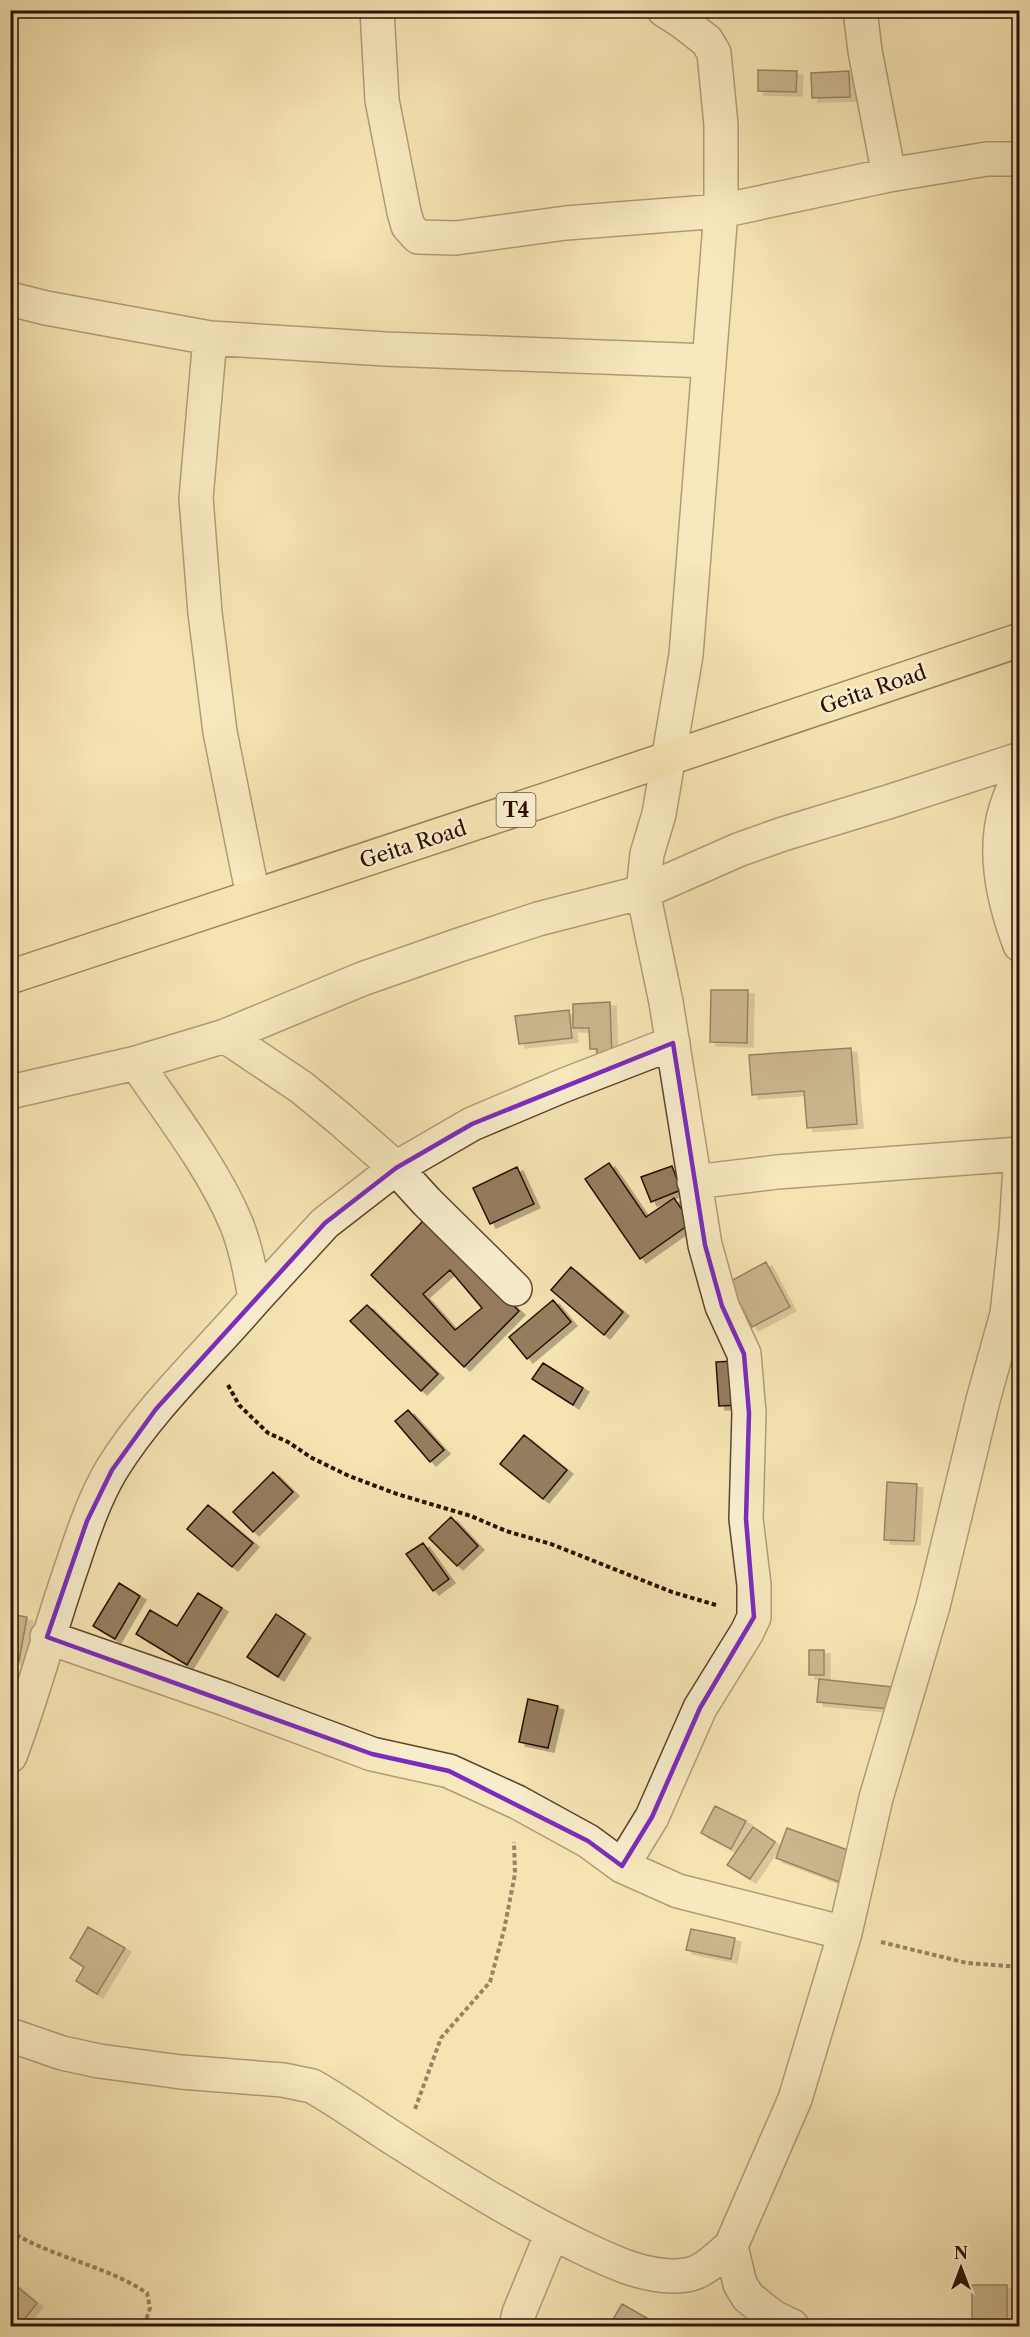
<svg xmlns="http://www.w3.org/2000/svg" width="1030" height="2337" font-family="'Libre Caslon Text',serif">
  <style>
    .building { fill: #957d5e; stroke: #2c0e03; stroke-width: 1.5; fill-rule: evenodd; filter: url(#shadow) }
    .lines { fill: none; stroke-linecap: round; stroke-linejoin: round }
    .minor-casing { stroke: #5e432f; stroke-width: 36 }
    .trunk-casing { stroke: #2c0e03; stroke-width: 36 }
    .path { stroke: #2c0e03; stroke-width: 4; stroke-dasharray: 4.5 3; stroke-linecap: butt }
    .minor { stroke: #f8edcd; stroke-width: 33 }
    .trunk { stroke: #f5e3b2; stroke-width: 33 }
    .marked { fill: none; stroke: #7b2cbf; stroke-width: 4.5; stroke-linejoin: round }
    .labels { text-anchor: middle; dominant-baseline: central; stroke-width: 5; stroke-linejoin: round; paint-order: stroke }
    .shield { fill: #f8edcd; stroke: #695140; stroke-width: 1.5 }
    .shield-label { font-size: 20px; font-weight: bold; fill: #2c0e03 }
    .street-label { font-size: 21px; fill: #2c0e03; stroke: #f8edcd }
  </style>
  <defs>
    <filter id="shadow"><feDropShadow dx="6" dy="4" stdDeviation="0" flood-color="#0004"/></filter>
  </defs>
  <rect width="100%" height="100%" fill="#f5e3b2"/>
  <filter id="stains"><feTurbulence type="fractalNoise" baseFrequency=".00333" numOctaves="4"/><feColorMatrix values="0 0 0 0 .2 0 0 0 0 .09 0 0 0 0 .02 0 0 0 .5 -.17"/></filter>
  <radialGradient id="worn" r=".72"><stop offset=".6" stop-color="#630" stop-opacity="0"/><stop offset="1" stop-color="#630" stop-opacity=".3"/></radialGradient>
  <path class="building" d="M758,70L797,71L796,92L758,91Z
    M849,71L850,97L812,98L811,73Z
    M711,990H748L747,1043L710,1042Z
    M610,1002L612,1058L597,1059V1049H590L589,1028H573V1004Z
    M569,1010L572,1038L519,1044L515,1016Z
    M851,1048L857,1124L807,1128L804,1091L752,1095L749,1055Z
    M609,1163L646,1217L674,1198L691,1223L640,1259L585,1179Z
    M672,1166L681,1190L651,1202L641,1177Z
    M517,1167L534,1204L490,1224L473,1188Z
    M424,1220L519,1311L464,1367L371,1275ZM450,1270L482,1308L455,1330L423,1294Z
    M766,1262L790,1307L752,1327L729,1282Z
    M571,1267L623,1312L604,1335L551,1290Z
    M553,1300L571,1322L527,1359L509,1337Z
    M367,1305L438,1374L421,1391L350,1321Z
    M735,1361L739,1405L719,1406L716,1362Z
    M543,1363L583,1388L573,1405L532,1379Z
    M408,1410L444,1450L430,1462L395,1421Z
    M524,1435L567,1470L543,1499L500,1464Z
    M273,1472L293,1492L253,1532L233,1512Z
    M887,1482L917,1484L914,1541L884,1540Z
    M208,1505L253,1543L232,1567L187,1529Z
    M451,1517L478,1546L457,1566L429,1538Z
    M423,1543L449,1579L433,1591L406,1554Z
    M119,1583L140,1596L115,1639L93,1626Z
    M198,1593L222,1608L187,1665L136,1634L150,1610L177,1626Z
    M10,1614L27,1617L19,1661L10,1659Z
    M276,1614L305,1634L278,1677L247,1657Z
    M809,1650H824V1675H809Z
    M819,1679L892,1687L890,1709L817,1702Z
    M528,1699L558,1706L548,1748L519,1742Z
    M715,1806L746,1821L731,1849L701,1833Z
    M753,1827L775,1842L750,1879L727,1865Z
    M787,1828L853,1852L842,1883L776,1858Z
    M88,1927L125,1948L97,1994L76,1981L84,1967L70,1958Z
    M691,1929L735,1938L731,1959L686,1950Z
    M14,2284L37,2303L19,2326H10V2288Z
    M972,2285H1007V2326H972Z
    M622,2304L661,2326H609Z"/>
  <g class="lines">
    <g class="minor-casing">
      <path id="minor" d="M377,10L382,100L404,212L408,226L418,237L456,238L566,223L721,211L889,175L987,159H1020
        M860,10L865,51L889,175
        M10,299L46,308L210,338L385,349L709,361
        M210,338L196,498L205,613L220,732L253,896
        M1020,773C1015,784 1010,796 1006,808C992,852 1004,903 1020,945
        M225,1036L301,1087L340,1119L396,1168L427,1202L515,1289
        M10,1092L136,1063L225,1036L362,979L459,945L538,919L643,892L738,850L783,834L888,802L1020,759
        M694,1182L777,1172L1020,1154
        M255,1299L325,1223L396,1168L472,1124L562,1086L673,1043
        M47,1637L225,1699L372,1754L449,1771L517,1802L588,1841L622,1866L678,1891L845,1933
        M10,1756C34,1693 50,1629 72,1566C83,1533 94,1499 112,1469C151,1406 207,1355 255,1299C251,1274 246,1247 236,1223C213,1168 170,1113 136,1063
        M622,1866L652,1817L700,1708L747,1632L754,1617V1585L746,1519L749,1413L744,1354L722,1306L705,1245L666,1002L643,892L647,854L659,814L686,655L721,211V125L714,53L707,41L684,23L664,10
        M10,2035L62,2053L99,2061L181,2072L283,2080L312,2086C344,2104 373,2126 404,2145C459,2180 515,2215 573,2243C606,2259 648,2281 686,2275C703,2273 718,2257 731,2246
        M516,2326L519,2313L552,2233
        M792,2326L773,2317L748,2297L740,2284L731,2246L795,2099L845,1933L876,1798L933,1606L983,1400L1007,1314L1016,1231L1020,1166"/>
    </g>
    <g class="trunk-casing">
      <path id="trunk" d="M10,977L548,799L1020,640"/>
    </g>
    <path class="path" d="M228,1385L239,1405L268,1433L288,1442L312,1458L349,1476L397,1494L471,1516L506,1531L551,1544L672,1592L716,1605
      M881,1942L967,1963L1020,1967
      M415,2109L441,2038L490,1982L504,1930L515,1874L514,1842
      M10,2231C53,2258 105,2265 147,2293L150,2308L144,2326"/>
    <use href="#minor" class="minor"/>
    <use href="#trunk" class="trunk"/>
  </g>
  <path d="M0 0H1030V2337H0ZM673,1043L705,1245L722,1306L744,1354L749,1413L746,1519L754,1617L700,1708L652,1817L622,1866L588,1841L449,1771L372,1754L47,1637L87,1521L112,1470L156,1409L325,1223L396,1168L472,1124Z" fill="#f5e3b2" fill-opacity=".55" fill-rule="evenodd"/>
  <path class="marked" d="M673,1043L705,1245L722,1306L744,1354L749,1413L746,1519L754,1617L700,1708L652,1817L622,1866L588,1841L449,1771L372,1754L47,1637L87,1521L112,1470L156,1409L325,1223L396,1168L472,1124Z"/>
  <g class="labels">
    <rect class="shield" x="496.5" y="793" width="39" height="34" rx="4.5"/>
    <g class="shield-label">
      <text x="516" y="810">T4</text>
    </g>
    <g class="street-label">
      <text transform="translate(873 689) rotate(-19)">Geita Road</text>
      <text transform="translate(413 844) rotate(-18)">Geita Road</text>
    </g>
  </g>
  <rect width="1030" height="2337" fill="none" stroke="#f5e3b2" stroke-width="36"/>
  <rect x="12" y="12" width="1006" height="2313" fill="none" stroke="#2c0e03" stroke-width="3"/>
  <rect x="18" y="18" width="994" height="2301" fill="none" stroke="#2c0e03" stroke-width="1.5"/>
  <g transform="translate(961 2268)" stroke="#f8edcd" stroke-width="4.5" paint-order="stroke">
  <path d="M0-4.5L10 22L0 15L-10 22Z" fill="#2c0e03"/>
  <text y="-9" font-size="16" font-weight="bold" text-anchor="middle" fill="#2c0e03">N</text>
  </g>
  <rect width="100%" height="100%" filter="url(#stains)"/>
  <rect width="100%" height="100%" fill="url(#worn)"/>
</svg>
